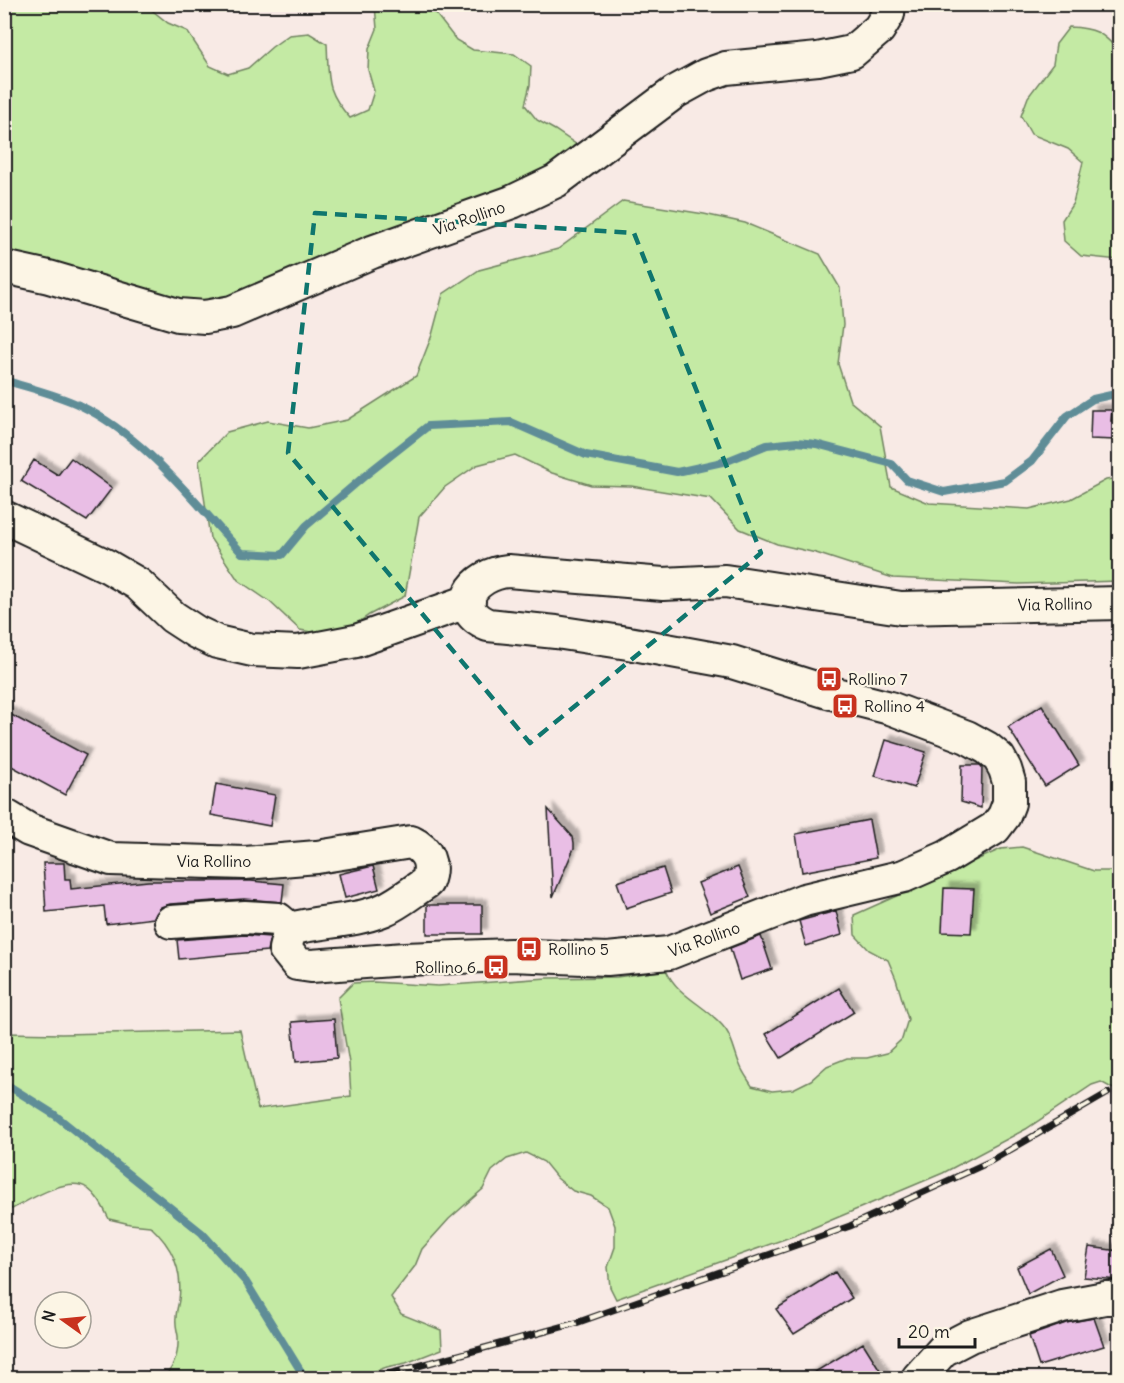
<svg xmlns="http://www.w3.org/2000/svg" width="1124" height="1383" font-family="Delius,sans-serif">
  <style>
    .green { fill: #c4eaa4; stroke: #708360; stroke-width: 1.5 }
    .lines { fill: none; stroke-linecap: round; stroke-linejoin: round }
    .stream { stroke: #5f8d97; stroke-width: 8 }
    .building { fill: #e9bee5; stroke: #1c1c1c; stroke-width: 1.5; filter: url(#shadow) }
    .street-casing { stroke: #1c1c1c; stroke-width: 36 }
    .street { stroke: #fcf5e5; stroke-width: 32 }
    .rail-casing { stroke: #1c1c1c; stroke-width: 7 }
    .rail { stroke: #fcf5e5; stroke-width: 4.5; stroke-dasharray: 14; stroke-linecap: butt }
    .marked { fill: none; stroke: #0f766e; stroke-width: 4.5; stroke-dasharray: 12 8; stroke-linejoin: round }
    .labels { text-anchor: middle; dominant-baseline: central; stroke-width: 4.5; stroke-linejoin: round; paint-order: stroke }
    .street-label { font-size: 16px; fill: #1c1c1c; stroke: #fcf5e5 }
    .poi-label { font-size: 16px; fill: #1c1c1c; stroke: #fcf5e5; text-anchor: start }
  </style>
  <defs>
    <filter id="shadow"><feDropShadow dx="5.5" dy="-5.5" stdDeviation="1.5" flood-color="#0004"/></filter>
  </defs>
  <rect width="100%" height="100%" fill="#f8eae5"/>
  <filter id="ink" filterUnits="userSpaceOnUse"><feTurbulence type="fractalNoise" baseFrequency=".0167" numOctaves="2"/><feDisplacementMap in="SourceGraphic" scale="12" xChannelSelector="R" yChannelSelector="G"/><feConvolveMatrix kernelMatrix="1 2 1 2 8 2 1 2 1" color-interpolation-filters="sRGB"/></filter>
  <g filter="url(#ink)">
    <path class="green" d="M4,5H149L153,11L168,23L187,31L210,66L228,74L248,68L272,47L289,35L309,33L327,44C329,79 325,90 350,118L368,110L374,91L368,70L369,49L377,29L375,5H429L456,40L473,50L514,54L531,66L530,85L525,105L537,120L555,130L583,149L503,196L393,227L253,291L208,302L149,297L5,252Z
      M1069,27C1095,28 1102,32 1119,51V260L1081,256L1064,241L1062,220L1073,203L1083,162L1068,149L1031,134L1021,116L1028,97L1053,64L1056,44Z
      M623,201L704,214L745,223L820,254L840,288L843,325L838,364L850,401L880,426L891,487L929,503L1029,509L1071,499L1106,480L1119,478V581L1019,584L893,578L816,553L777,544L740,529L711,499L631,486L591,485L552,473L515,455L477,465L445,487L419,517L405,596L369,615L338,637L300,630L270,602L238,580L210,538L199,461L227,432L268,421L308,428L347,420L416,376L432,335L443,294L479,270L558,249Z
      M1022,847L1094,871H1119V1092L1101,1082L1092,1085L1026,1129L943,1173L796,1235L616,1299L610,1287L608,1267L615,1247V1226L608,1207L591,1196L573,1191L557,1178L544,1162L526,1153L507,1159L492,1171L483,1189L449,1219L422,1249L415,1266L391,1297L401,1314L441,1330L442,1349L406,1363L387,1367L355,1378H163C175,1367 179,1353 178,1336C177,1330 175,1324 176,1318C176,1312 178,1306 179,1300C183,1269 172,1246 150,1226L130,1224L109,1219C103,1207 98,1196 87,1188C69,1175 29,1200 12,1209L5,1207V1033L62,1034L240,1030L258,1109L351,1096L349,1063L338,998L353,983L374,982L438,986L547,978L617,977L666,970C678,998 709,1006 726,1030C733,1040 735,1054 740,1065C743,1073 748,1079 752,1086L772,1091L793,1089L811,1080L827,1066L847,1058H867L887,1053L902,1039L908,1019L896,979L888,960L869,950L855,935L854,915L1001,849Z"/>
    <g class="lines">
      <path class="stream" d="M4,380C29,388 56,394 79,405C146,437 193,501 242,553L282,555L306,526L367,474L428,426L511,422L586,455L677,472L727,461L767,445L797,442L816,444L892,464L907,480L944,492L1005,481L1032,461L1067,416L1093,399L1120,393
        M4,1083L55,1115L202,1233L246,1282L305,1378"/>
    </g>
    <path class="building" d="M1091,410H1112L1111,421H1118L1116,440L1090,439Z
      M71,458L112,488L87,521L21,481L34,460L58,475Z
      M1042,705L1079,765L1045,786L1008,727Z
      M4,711L86,755L65,795L4,762Z
      M886,740L926,752L914,788L875,776Z
      M962,765H980L982,767L981,808L961,802Z
      M216,784L275,795L270,826L211,815Z
      M548,809L573,837L574,843V848L553,897Z
      M869,820L876,858L802,872L796,834Z
      M43,863H64L65,879H70L71,889L148,881H251L284,884L282,902L244,899L170,904L161,907L154,918L106,924L104,906L46,912Z
      M373,866L379,889L345,898L339,874Z
      M738,867L750,897L710,913L698,883Z
      M663,868L671,893L626,908L617,882Z
      M944,888L974,889L971,933L942,932Z
      M427,905H482V934H427Z
      M836,911L842,935L806,946L799,921Z
      M245,935L270,937L267,951L179,959L177,940Z
      M761,936L772,969L740,980L730,948Z
      M839,988L854,1012L781,1058L766,1034Z
      M334,1019L337,1058L296,1062L292,1022Z
      M1089,1247L1119,1251V1280L1084,1277Z
      M1051,1249L1063,1275L1028,1294L1017,1267Z
      M835,1272L852,1298L794,1334L776,1309Z
      M1094,1318L1104,1346L1039,1366L1029,1336L1066,1323Z
      M863,1343L885,1378H805Z"/>
    <g class="lines">
      <g class="street-casing">
        <path id="street" d="M4,267L49,277L178,315L205,317L232,312L372,252L512,202L556,181L675,92L706,75L726,68L818,59L852,52L879,29L888,14L889,4
          M4,517L107,566L138,584L173,617L196,632L217,642L252,650L298,652L356,641L469,601
          M4,815L29,830L111,859L245,863L317,857L411,842C428,850 434,864 427,882C413,891 398,904 383,910C353,922 320,921 290,929L285,949L297,964L311,966L405,959L511,955L607,959L669,953L804,900L904,876L947,857L995,828L1004,816L1009,803V782L1005,769L999,758L987,748L967,737L890,708L828,692L732,662L628,643L556,632L488,625C449,609 473,574 508,571L663,584L725,581L901,608L1120,603
          M171,922L245,917L278,919L290,929
          M918,1378L943,1350L970,1336L1062,1306L1105,1298H1120"/>
      </g>
      <use href="#street" class="street"/>
      <g class="rail-casing">
        <path id="rail" d="M374,1378L576,1323L850,1226L989,1162L1108,1093"/>
      </g>
      <use href="#rail" class="rail"/>
    </g>
  </g>
  <path class="marked" d="M315,213L634,233L761,553L530,743L288,453Z"/>
  <defs>
    <g id="bus-square" transform="scale(1.35)"><rect x="-9" y="-9" width="18" height="18" rx="4" fill="#c8321e" stroke="#fcf5e5"/><path d="M-5-6H5V4H4V6H2V4H-2V6H-4V4H-5ZM-3.5-4V0h7V-4ZM-3.5 1.2v1.5H-2V1.2ZM2 1.2v1.5H3.5V1.2Z" fill="#fff"/></g>
  </defs>
  <g fill-rule="evenodd">
    <use href="#bus-square" x="829" y="679"/>
    <use href="#bus-square" x="845" y="706"/>
    <use href="#bus-square" x="529" y="949"/>
    <use href="#bus-square" x="496" y="967"/>
  </g>
  <g class="labels">
    <g class="street-label">
      <text transform="translate(469 218) rotate(-19)">Via Rollino</text>
      <text transform="translate(1055 604) rotate(-1)">Via Rollino</text>
      <text x="214" y="861">Via Rollino</text>
      <text transform="translate(704 939) rotate(-20)">Via Rollino</text>
    </g>
    <g class="poi-label">
      <text x="848" y="679">Rollino 7</text>
      <text x="864" y="706">Rollino 4</text>
      <text x="548" y="949">Rollino 5</text>
      <text x="476" y="967" text-anchor="end">Rollino 6</text>
    </g>
  </g>
  <rect width="1124" height="1383" fill="none" stroke="#fcf5e5" stroke-width="24"/>
  <rect x="12" y="12" width="1100" height="1359" fill="none" stroke="#1c1c1c" stroke-width="2" filter="url(#ink)"/>
  <g transform="translate(63 1320) rotate(285)"><circle r="28" fill="#fcf5e5" stroke="#a29e95" stroke-width="1.5"/>
  <path d="M0-4.5L10 22L0 15L-10 22Z" fill="#c8321e"/>
  <text y="-9" font-size="16" font-weight="bold" text-anchor="middle" fill="#1c1c1c">N</text>
  </g>
  <path d="M899 1338v9h76v-9" fill="none" stroke="#1c1c1c" stroke-width="3"/>
  <text x="908" y="1338" font-size="18" fill="#1c1c1c" stroke="#fcf5e5" stroke-width="4.5" paint-order="stroke">20 m</text>
</svg>
